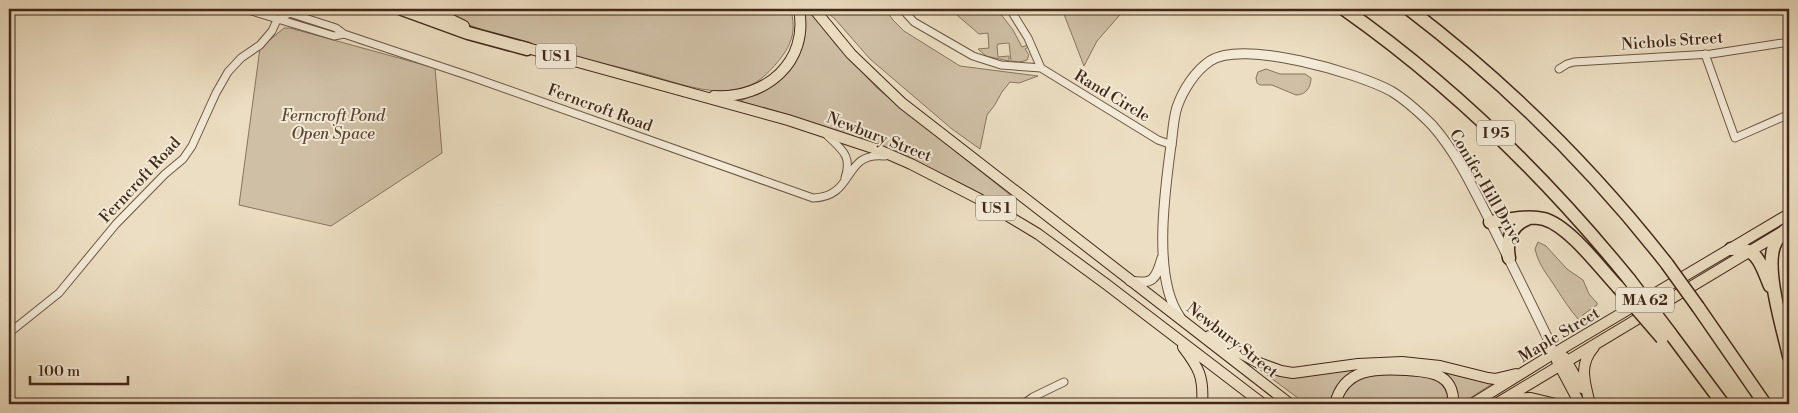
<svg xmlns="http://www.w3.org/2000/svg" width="1798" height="413" font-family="'Libre Bodoni',serif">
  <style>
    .green { fill: #cfbfa5; stroke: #88745e }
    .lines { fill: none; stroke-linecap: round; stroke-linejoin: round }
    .minor-casing { stroke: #6c5642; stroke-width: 9 }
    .tertiary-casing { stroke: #6c5642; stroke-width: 11 }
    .primary-casing { stroke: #422818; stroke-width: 12 }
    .motorway-casing { stroke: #422818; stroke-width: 15 }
    .minor { stroke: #f3ead7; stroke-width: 7 }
    .tertiary { stroke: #f3ead7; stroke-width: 9 }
    .primary { stroke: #ecdec2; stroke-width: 10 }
    .motorway { stroke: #ecdec2; stroke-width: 12 }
    .motorway-bridge-casing { stroke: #422818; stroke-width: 15; stroke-linecap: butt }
    .motorway-bridge { stroke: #ecdec2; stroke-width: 12 }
    .labels { text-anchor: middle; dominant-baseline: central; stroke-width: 4; stroke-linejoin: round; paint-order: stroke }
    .shield { fill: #f3ead7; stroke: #776251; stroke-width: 1 }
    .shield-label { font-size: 15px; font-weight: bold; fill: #422818 }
    .street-label { font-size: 16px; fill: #422818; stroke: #f3ead7 }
    .park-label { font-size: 16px; font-style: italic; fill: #5e4634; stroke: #f3ead7 }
  </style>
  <rect width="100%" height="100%" fill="#ecdec2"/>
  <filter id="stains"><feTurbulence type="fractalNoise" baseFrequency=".004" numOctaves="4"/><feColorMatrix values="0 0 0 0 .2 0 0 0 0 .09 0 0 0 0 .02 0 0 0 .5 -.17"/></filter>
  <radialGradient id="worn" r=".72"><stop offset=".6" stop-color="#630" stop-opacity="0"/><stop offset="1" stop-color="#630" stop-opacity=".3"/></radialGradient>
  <path class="green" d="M436,9H791C793,19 795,32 790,42C786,55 765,78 753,84C746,87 731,91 723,91C694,91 666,79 638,72C573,55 495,42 436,9Z
    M802,9H808L837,46L878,89L1014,198L1008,208C969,187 929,166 888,150C840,130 790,116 740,101L753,95L791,65Z
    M823,9H885L893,20L904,31L960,66L1038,76L1019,83L1010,82L1002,92L994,106L987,115L980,149L952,129L870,59L835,19Z
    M950,9H1004L1000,13L1013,30L1022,47L1028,45L1029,47L1025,49L1029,55L1027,60L1020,62L1011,61L1009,43L998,44L997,46L998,57L1009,56V61L986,56L978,49L989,48L988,33L979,34Z
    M1062,9H1125L1097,41L1084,66Z
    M284,28H290L435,68L442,153L331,226L239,205L260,48Z
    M1266,69L1280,74H1305L1311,78C1311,87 1306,95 1296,95L1272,85H1260L1257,83L1256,78L1258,72Z
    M1538,242L1546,246L1567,269L1583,280L1589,294L1597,303V305L1584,314L1579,320C1570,310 1563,299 1556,288C1547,274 1539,266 1535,249Z
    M1362,366L1331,404H1306L1259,369V367L1263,369Z
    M1441,370L1492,384L1461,404H1456L1440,372Z
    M1372,374H1413L1436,378L1447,387L1449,404H1338C1344,385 1355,381 1372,374Z"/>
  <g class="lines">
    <g class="minor-casing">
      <path id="minor" d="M245,9L334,36L344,34
        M277,9L336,28L344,34L472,77L813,198C856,197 842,151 885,156
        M902,9L914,22L973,56L1001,65L1041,68L1158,140L1172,145
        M1010,9L1028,38L1041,68
        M1705,54L1735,138L1785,116
        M1559,69L1567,64L1574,62L1711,54L1789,42
        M825,133C840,149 853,154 845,178
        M9,333L59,293L116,224L165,174L183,159L192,146L216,93L228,72L241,58L260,45L272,31L277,20L290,13
        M1023,404L1033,397L1064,382"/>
    </g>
    <g class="tertiary-casing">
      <path id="tertiary" d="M1130,281C1153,285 1156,279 1162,258
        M1180,317C1152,278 1165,190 1171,145C1173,132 1173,120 1177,107C1183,90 1195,71 1210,61C1243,39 1358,73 1391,91C1406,100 1420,113 1432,125C1457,153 1474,190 1491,223C1511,263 1531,303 1550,343L1553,354"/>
    </g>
    <g class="primary-casing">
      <path id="primary" d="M429,9L464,26
        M814,9L851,54L902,103L1290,404
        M520,46L788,120L879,150L911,164L985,202L1038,234L1106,284L1263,404
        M714,96C766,99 809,62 799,9
        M1209,336L1259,363L1281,371L1293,373L1358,364L1402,362L1440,366L1488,378L1495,379L1516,374
        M1183,347C1199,368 1204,377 1202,404
        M1564,357L1582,388
        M1557,361L1580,404
        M1509,399L1531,398L1556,404
        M1589,400C1584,380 1579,364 1594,347
        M1335,404C1344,368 1376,368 1407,370C1419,371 1432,371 1441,377C1451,383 1454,394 1453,404
        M1472,404L1553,354L1789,214
        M1496,404L1782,232"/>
    </g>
    <g class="motorway-casing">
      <path id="motorway" d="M402,9L468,33L527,49
        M1344,9C1452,85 1545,176 1629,279
        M1409,9C1506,83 1592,168 1667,264
        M1490,222C1507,220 1527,215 1544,219C1569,226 1600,268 1618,287
        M1788,228C1782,233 1777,238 1774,246C1765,271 1783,329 1789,356
        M1731,249C1758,246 1761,265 1770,286
        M1509,258C1506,242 1510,226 1527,219
        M1698,307L1765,404
        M1670,333L1723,404"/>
    </g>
    <use href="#minor" class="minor"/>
    <use href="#tertiary" class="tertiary"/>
    <use href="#primary" class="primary"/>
    <use href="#motorway" class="motorway"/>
    <g class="motorway-bridge-casing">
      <path id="motorway-bridge" d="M1667,264L1698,307
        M1629,279L1670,333
        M1618,287L1662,338"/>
    </g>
    <use href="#motorway-bridge" class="motorway-bridge"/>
  </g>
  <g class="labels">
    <g class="shield">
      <rect x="536" y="43.5" width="40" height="25" rx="4"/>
      <rect x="1477" y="120.5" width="38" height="25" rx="4"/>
      <rect x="976" y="195.5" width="40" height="25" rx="4"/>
      <rect x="1616" y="287.5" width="58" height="25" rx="4"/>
    </g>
    <g class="shield-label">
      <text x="556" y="56">US 1</text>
      <text x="1496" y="133">I 95</text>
      <text x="996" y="208">US 1</text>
      <text x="1645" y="300">MA 62</text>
    </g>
    <g class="street-label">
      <text transform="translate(1672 41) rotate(-4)">Nichols Street</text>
      <text transform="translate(1112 96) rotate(31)">Rand Circle</text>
      <text transform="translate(600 108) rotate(20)">Ferncroft Road</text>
      <text transform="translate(879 137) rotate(21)">Newbury Street</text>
      <text transform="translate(140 180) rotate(-47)">Ferncroft Road</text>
      <text transform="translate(1486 187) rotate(60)">Conifer Hill Drive</text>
      <text transform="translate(1559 335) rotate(-31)">Maple Street</text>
      <text transform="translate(1232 340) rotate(38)">Newbury Street</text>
    </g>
    <g class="park-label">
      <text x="333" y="116">Ferncroft Pond<tspan x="333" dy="18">Open Space</tspan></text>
    </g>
  </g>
  <rect width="1798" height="413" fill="none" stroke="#ecdec2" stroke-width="30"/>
  <rect x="10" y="10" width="1778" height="393" fill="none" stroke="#422818" stroke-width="2.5"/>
  <rect x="15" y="15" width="1768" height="383" fill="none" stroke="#422818"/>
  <path d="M30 376v8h98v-8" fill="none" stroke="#422818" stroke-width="2.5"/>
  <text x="38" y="376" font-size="15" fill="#422818" stroke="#f3ead7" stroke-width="4" paint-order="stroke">100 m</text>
  <rect width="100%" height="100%" filter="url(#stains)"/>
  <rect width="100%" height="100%" fill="url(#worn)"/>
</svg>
